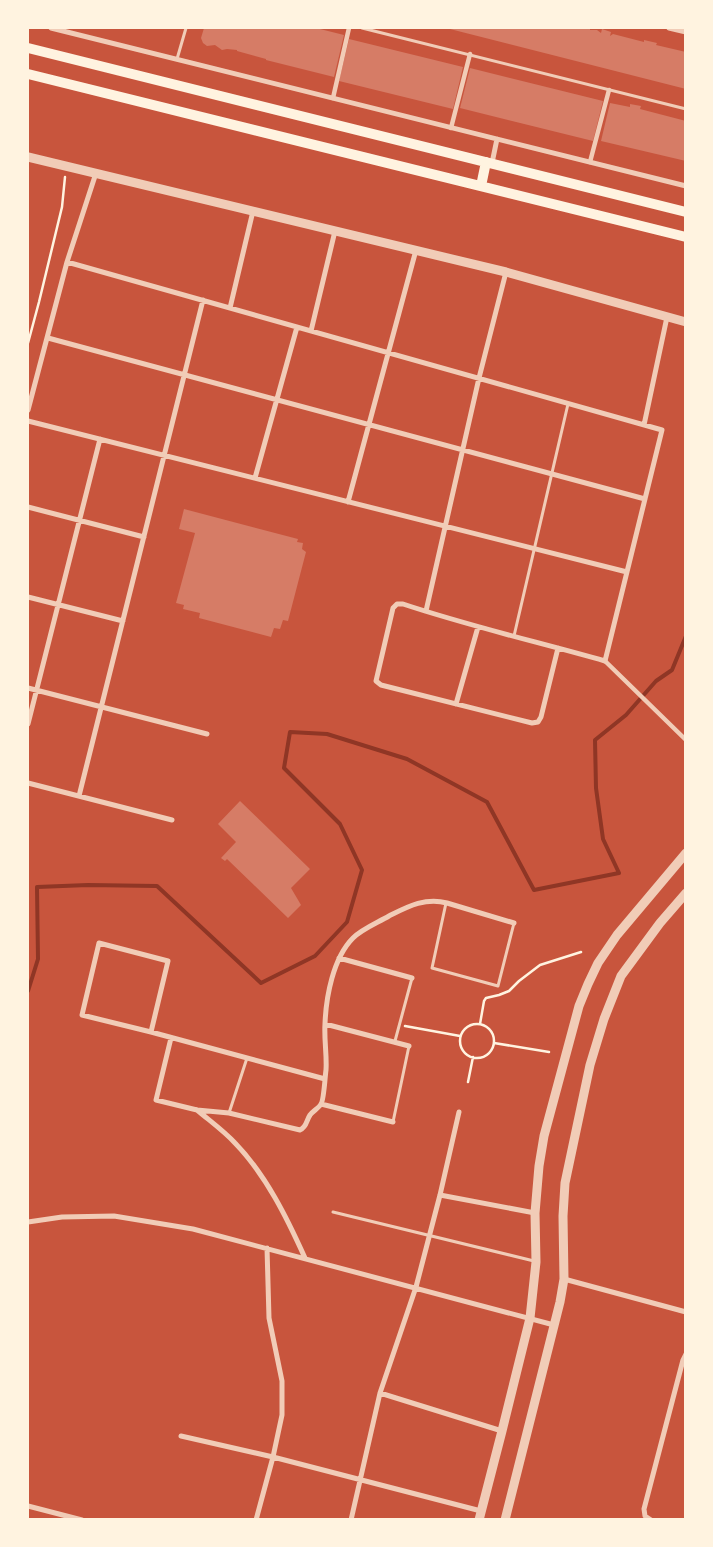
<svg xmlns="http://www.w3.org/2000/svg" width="713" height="1547" font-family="'PT Sans',sans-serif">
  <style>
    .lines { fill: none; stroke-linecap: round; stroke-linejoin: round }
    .stream { stroke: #8f3625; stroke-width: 4 }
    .building { fill: #d67c66 }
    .path { stroke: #fff3e0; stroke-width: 2.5 }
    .service { stroke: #f1ccb7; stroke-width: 3 }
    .pedestrian { stroke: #f1ccb7; stroke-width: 4.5 }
    .minor { stroke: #f1ccb7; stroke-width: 5 }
    .tertiary { stroke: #f1ccb7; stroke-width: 9 }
    .secondary { stroke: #fff3e0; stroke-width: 10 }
  </style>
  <rect width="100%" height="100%" fill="#c8553d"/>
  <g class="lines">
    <path class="stream" d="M28,991L38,959L37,887L88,885L157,886L261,983L315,956L347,922L362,870L340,824L284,768L290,732L327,734L407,759L487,802L534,890L619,873L603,839L596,788L595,740L626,715L656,681L672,670L686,636"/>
  </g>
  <path class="building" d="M204,28H316L344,35L334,77L266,60V59L237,51V50L227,49L222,50L215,45L207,46L203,43L201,38Z
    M446,28H590V30H597L601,33L602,29L611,32L610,36L613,34L644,42V40L657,43L656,45L686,52V89Z
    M349,39L463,67L453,109L339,81Z
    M470,68L603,101L593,141L460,108Z
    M610,103L630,107V104L641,106L640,109L686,121V161L601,141Z
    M184,509L298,539L297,542L303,543L302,549L306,552L288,621L283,620L280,629L274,628L271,637L199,618L200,613L183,609L184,605L176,603L195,533L179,529Z
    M240,801L310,869L291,888L301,905L288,918L227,859L225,861L221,858L236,842L218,824Z"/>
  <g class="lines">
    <path class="path" d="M28,343L39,302L62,207L65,177
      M480,1024L484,1001L486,998L499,995L509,991L519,981L540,965L581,952
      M460 1041a17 17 0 1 1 34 0a17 17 0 1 1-34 0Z
      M405,1026L460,1036
      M494,1043L549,1052
      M468,1082L473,1057"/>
    <path class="service" d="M362,28L686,109
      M177,59L186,28
      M514,636L568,404
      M446,903L432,968L498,986L514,923
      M395,1041L412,978
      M229,1113L247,1058
      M393,1122L409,1046
      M333,1212L534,1261"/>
    <path class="pedestrian" d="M333,98L349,28
      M451,128L470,54
      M590,162L609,90
      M605,661L686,740"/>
    <path class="minor" d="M51,28L686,186
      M669,28L686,32
      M492,163L497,139
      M67,262L662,430L605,661C538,642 469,626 403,604H397L393,608L376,681L381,685L532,723L538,722L541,717L558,648
      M230,308L253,211
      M311,331L335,231
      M48,338L645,499
      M28,410L67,262L96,173
      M28,421L627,572
      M644,425L667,317
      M255,478L297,327
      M348,502L416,250
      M28,507L144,537
      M28,597L123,621
      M426,611L479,378L506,272
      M28,688L207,734
      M456,704L478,627
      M28,724L100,439
      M28,783L172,820
      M79,796L203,300
      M339,958L412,978
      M325,1024L409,1046
      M151,1032L168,961L99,943L82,1015L151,1032L325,1079
      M171,1038L156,1100L197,1110L229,1113L300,1130C307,1127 306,1121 310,1115C313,1111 319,1108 321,1104C324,1100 325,1076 326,1070C327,1055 324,1040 325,1024C326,997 333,958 353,938C362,929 377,923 389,916C407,907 425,897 447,903L514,923
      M321,1104L393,1122
      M197,1110C210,1121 224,1131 235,1143C266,1175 287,1218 305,1258
      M440,1195L535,1213
      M28,1222L62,1217L114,1216L193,1229L554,1325
      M564,1279L686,1312
      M380,1393L502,1431
      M181,1436L273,1457L481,1511
      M28,1506L82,1520
      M256,1520L273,1457L282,1415V1381L269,1318L267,1248
      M351,1520L380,1393L416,1287L440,1195L459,1112
      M651,1520L645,1516L644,1509L683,1360L686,1354"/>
    <path class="tertiary" d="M28,157L506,272L686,322
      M479,1520L502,1431L530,1318L536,1262L535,1213L539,1166L544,1136L579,1006L588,984L598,963L617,935L686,853
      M505,1520L560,1302L564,1279L563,1216L565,1183L590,1065L604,1019L621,976L660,923L686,893"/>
    <path class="secondary" d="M28,48L686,212
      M28,74L686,237
      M481,186L486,162"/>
  </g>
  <rect width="713" height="1547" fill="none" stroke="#fff3e0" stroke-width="58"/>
</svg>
